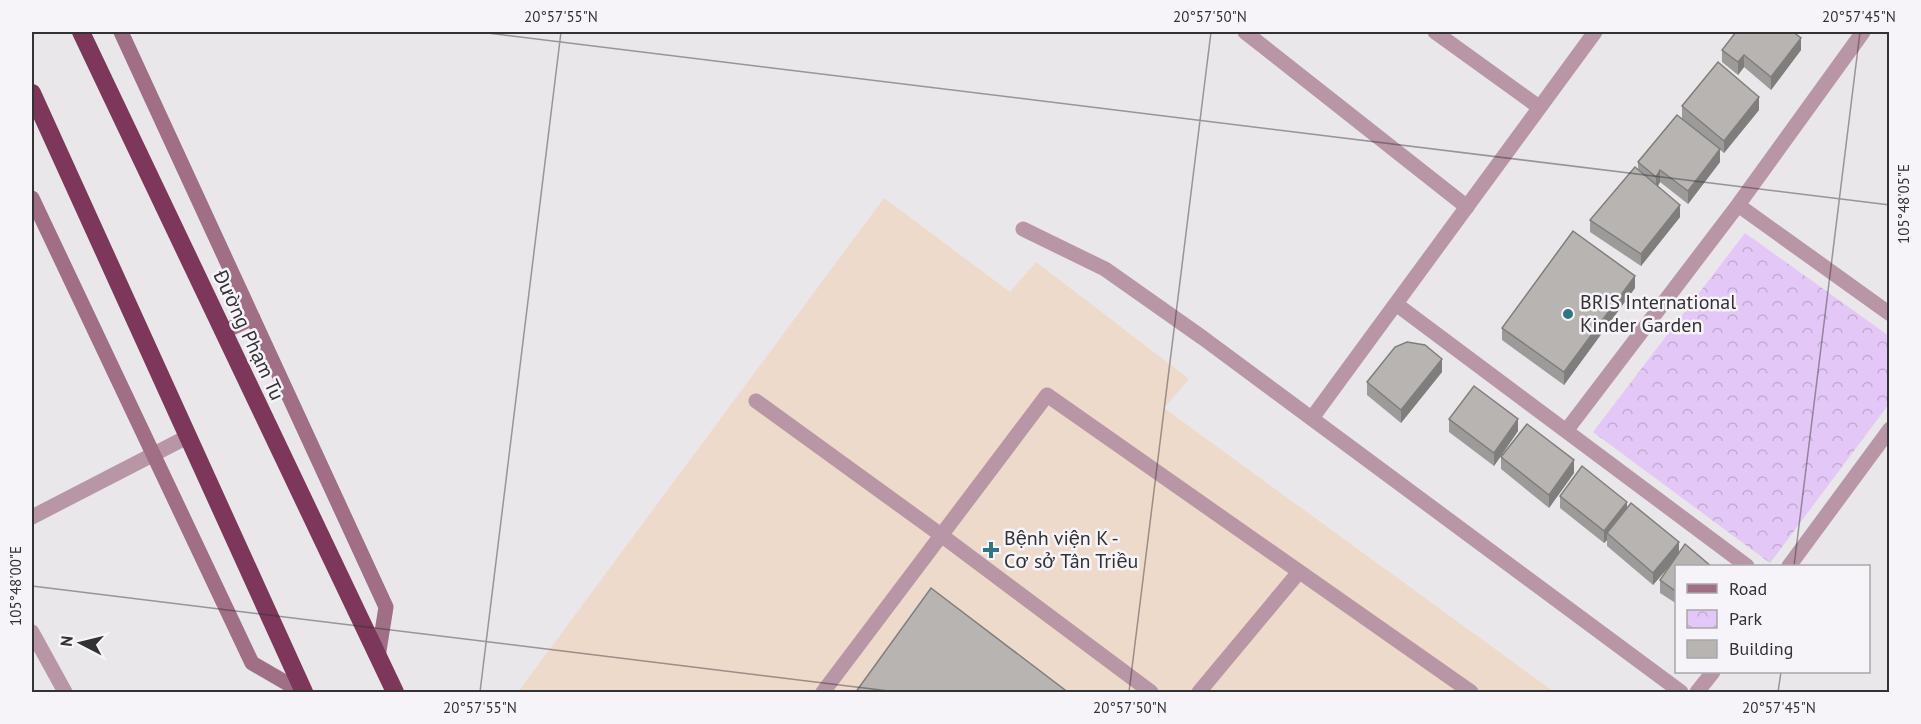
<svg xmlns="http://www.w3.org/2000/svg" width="1921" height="724" font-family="'PT Sans',sans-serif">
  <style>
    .medical { fill: #eedacb }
    .park { fill: url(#park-crowns) }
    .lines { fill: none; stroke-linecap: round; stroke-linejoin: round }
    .lane { stroke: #b996a5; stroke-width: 15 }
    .street { stroke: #b996a5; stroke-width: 15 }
    .secondary { stroke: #a06e85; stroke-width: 15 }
    .highway { stroke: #7c375a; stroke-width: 18 }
    .wall { fill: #9d9b99 }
    .shaded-wall { fill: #807e7d }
    .building { fill: #b7b4b2; stroke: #807e7d; stroke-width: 1.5 }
    .ticks { fill: none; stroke: #323133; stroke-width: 1.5; stroke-opacity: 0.45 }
    .poi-dot { fill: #2f7583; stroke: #f6f4f8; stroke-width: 2 }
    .labels { text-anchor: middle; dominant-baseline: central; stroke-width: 5; stroke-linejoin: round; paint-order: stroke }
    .poi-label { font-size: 20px; fill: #323133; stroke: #f6f4f8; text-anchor: start }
    .street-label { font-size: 20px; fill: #323133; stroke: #f6f4f8 }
    .neatline { fill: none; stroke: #323133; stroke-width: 2 }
    .ticks-label { font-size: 15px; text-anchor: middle; fill: #323133 }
  </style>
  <defs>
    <pattern id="park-crowns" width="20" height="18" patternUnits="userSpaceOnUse" patternTransform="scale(1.5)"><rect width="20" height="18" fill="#e2c7f7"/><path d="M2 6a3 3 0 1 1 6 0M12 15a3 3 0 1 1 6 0" fill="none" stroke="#c2abd4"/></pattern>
  </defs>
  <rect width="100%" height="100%" fill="#e9e7ea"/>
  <path class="medical" d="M884,198L1010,292L1036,262L1189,379L1164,408L1554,692H518Z"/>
  <path class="park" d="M1745,233L1889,336V404L1770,563L1593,432Z"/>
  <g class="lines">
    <path class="lane" d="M1245,32L1467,207
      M1435,32L1539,107
      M1023,229L1105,269L1203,338L1681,692
      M756,401L941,535L1151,692
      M823,692L1047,395L1471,692
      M1199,692L1299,572"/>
    <path class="street" d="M1738,205L1890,314
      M1396,304L1747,566
      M1312,418L1595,32
      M1566,431L1738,205L1863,32
      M32,517L189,436
      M1789,566L1890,429
      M32,632L65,692
      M1697,692L1713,672"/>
    <path class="secondary" d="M121,32L386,607L378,657
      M32,198L252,663L302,692
      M223,332L253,318"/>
    <path class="highway" d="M81,32L395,692
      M32,93L304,692"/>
  </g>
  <path class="wall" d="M1722,50H1801L1771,90L1744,67L1738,75L1722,62Z
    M1682,106L1759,110L1724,153L1720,150V162L1688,204L1660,182L1658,186L1680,217L1641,266L1590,232V220L1638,169V162L1682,118Z
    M1635,288L1564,385L1502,340V328Z
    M1442,372L1401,423L1367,395V382Z
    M1449,419L1518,431L1494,466L1449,432Z
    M1501,457L1574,473L1549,508L1501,469Z
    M1560,496L1627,508L1677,567V604L1660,593V580L1671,564L1653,585L1607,546V540L1604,543L1560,508Z"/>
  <path class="shaded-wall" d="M1801,38V50L1771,90V77Z
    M1744,55V67L1738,75V62Z
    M1759,97V110L1724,153V141Z
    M1720,149V162L1688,204V191Z
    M1660,170V182L1656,190V177Z
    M1680,205V217L1641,266V254Z
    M1635,276V288L1564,385V372Z
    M1442,359V372L1401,423V410Z
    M1518,419V431L1494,466V453Z
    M1574,460V473L1549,508V495Z
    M1627,502V514L1607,533V540L1604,543V531Z
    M1679,542V555L1653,585V573Z"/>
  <path class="building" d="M1736,32H1793L1801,38L1771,77L1744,55L1738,62L1722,50Z
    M1718,62L1759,97L1724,141L1682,106Z
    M1677,115L1720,149L1688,191L1660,170L1656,177L1638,162Z
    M1635,167L1680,205L1641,254L1590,220Z
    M1573,231L1635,276L1564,372L1502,328Z
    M1407,342L1425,345L1442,359L1401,410L1367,382L1395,347Z
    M1474,386L1518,419L1494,453L1449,419Z
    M1527,424L1574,460L1549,495L1501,457Z
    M1582,466L1627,502L1604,531L1560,496Z
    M1631,503L1679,542L1653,573L1607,533Z
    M1685,544L1712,567H1677V592L1660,580Z
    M931,588L1069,693H855Z"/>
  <path class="ticks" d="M479,32L1890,205M1794,566L1860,32M32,586L897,692M480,692L561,32M1129,692L1211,32M1778,692L1781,672"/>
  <g class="poi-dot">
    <circle cx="1568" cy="314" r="6"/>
    <path d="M988 541h6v6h6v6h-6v6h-6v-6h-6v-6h6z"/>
  </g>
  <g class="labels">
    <g class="poi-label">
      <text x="1580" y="302">BRIS International<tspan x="1580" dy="23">Kinder Garden</tspan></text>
      <text x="1004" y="538">Bệnh viện K -<tspan x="1004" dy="23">Cơ sở Tân Triều</tspan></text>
    </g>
    <g class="street-label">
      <text transform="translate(249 335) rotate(65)">Đường Phạm Tu</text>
    </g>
  </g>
  <rect width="1921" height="724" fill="none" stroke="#f6f4f8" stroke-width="66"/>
  <rect x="1675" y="565" width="195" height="108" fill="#f6f4f8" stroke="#a8a6a9" stroke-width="1.5"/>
  <rect x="1687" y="584" width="30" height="9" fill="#a06e85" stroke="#a8a6a9" stroke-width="1.5"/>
  <text x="1729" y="595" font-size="18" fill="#323133">Road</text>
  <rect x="1687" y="610" width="30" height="18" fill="url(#park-crowns)" stroke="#a8a6a9" stroke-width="1.5"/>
  <text x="1729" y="625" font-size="18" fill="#323133">Park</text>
  <rect x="1687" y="640" width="30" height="18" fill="#b7b4b2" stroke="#a8a6a9" stroke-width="1.5"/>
  <text x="1729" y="655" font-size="18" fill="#323133">Building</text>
  <g transform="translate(81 643) rotate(277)" stroke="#f6f4f8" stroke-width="4.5" paint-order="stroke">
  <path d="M0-4.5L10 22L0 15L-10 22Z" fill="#323133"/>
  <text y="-9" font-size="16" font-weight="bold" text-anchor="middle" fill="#323133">N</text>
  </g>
  <rect x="33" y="33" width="1855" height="658" class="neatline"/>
  <g class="ticks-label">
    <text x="561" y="22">20°57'55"N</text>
    <text x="1210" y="22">20°57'50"N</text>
    <text x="1859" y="22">20°57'45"N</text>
    <text transform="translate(1904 204) rotate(-90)" y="5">105°48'05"E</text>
    <text transform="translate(16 586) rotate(-90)" y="5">105°48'00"E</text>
    <text x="480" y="713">20°57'55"N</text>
    <text x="1130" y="713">20°57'50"N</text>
    <text x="1779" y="713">20°57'45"N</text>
  </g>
</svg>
